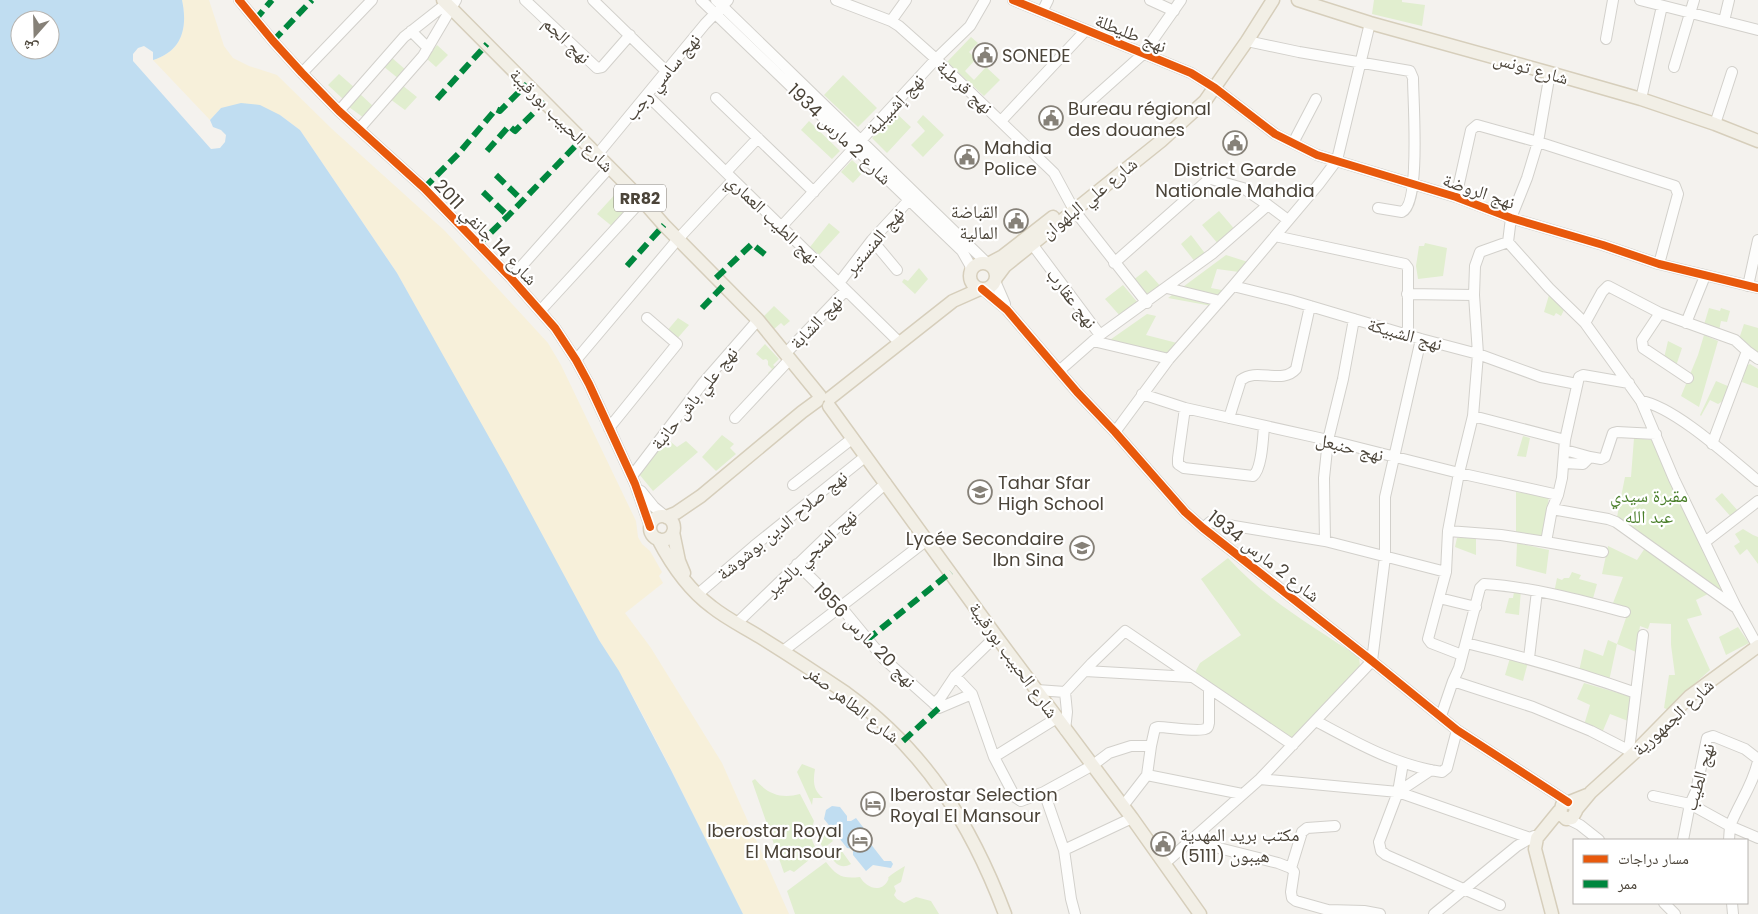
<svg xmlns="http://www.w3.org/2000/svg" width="1758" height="914" font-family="Poppins,'Noto Naskh Arabic',sans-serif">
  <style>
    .green { fill: #e1eecf }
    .sand { fill: #f7f0da }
    .water { fill: #c0ddf1; fill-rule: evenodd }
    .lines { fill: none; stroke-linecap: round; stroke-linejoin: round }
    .minor-casing { stroke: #d2d0cb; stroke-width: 12 }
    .major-casing { stroke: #d6cebb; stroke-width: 15 }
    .minor { stroke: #fdfdfc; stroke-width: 10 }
    .major { stroke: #f2efe6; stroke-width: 12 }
    .quiet { stroke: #00873e; stroke-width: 6; stroke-dasharray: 12 6; stroke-linecap: butt }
    .cycleway-casing { stroke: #fff; stroke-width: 11 }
    .cycleway { stroke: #e8590c; stroke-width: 8 }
    .labels { text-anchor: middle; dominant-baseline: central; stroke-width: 4.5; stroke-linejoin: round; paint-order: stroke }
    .shield { fill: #fff; stroke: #817c74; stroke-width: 1 }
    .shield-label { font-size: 16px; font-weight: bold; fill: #4b4439 }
    .street-label { font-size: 18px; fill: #4b4439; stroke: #fff }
    .poi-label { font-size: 18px; fill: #4b4439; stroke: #fff; text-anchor: start }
    .park-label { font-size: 18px; fill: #4a7f2a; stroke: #fff }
  </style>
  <rect width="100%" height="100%" fill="#f4f2ee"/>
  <path class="green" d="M1374,0H1402V2L1425,5L1422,26L1372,14Z
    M971,37L978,43L969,52L976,59L965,71L974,80L986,67L1000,80L984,96L947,62Z
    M437,45L448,55L436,67L426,58Z
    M391,57L407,71L399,79L383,66Z
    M339,74L355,88L343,99L328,85Z
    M843,75L877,108L858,127L824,95Z
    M402,85L417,97L405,110L390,99Z
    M359,93L374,107L364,118L349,107Z
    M896,113L911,127L887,153L872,138Z
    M923,115L944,135L923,157L911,145L925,131L917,122Z
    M809,121L840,151L832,159L801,130Z
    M852,160L864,171L853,183L841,172Z
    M620,189L633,201V204L613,227L597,214Z
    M1219,211L1237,232L1219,245L1202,225Z
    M829,223L840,232L819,255L810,247Z
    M1191,235L1207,256L1196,263L1181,244Z
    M1425,243L1447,248L1443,276L1418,279L1416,266L1419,246H1424Z
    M1226,255L1251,263L1239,272L1217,269L1211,288L1227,291L1212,306L1168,298Z
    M919,268L928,279L915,294L902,282L904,279L908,281Z
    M1146,270L1163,289L1149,299L1132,281Z
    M1123,285L1138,303L1121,317L1105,299Z
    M1549,295L1564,310L1561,316L1556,313L1554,316L1544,312Z
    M774,306L790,321L784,326L781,323L774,329L763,317Z
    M1709,308L1720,311L1721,308L1730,311L1727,322L1721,321L1719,331L1703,328Z
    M1147,314L1156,316L1146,335L1177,343L1166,357L1107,342Z
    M678,318L689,325L676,340L666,332Z
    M1744,324L1758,328V355L1752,351L1749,345L1739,339Z
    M1704,335L1718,341L1699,407L1681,396L1698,355Z
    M1668,341L1682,348L1676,366L1664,358Z
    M765,344L779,359L773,365L777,368L771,375L768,373L772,369L768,365V361L766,359L763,360L756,354Z
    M1750,364L1758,369V388L1742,382L1746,366Z
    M1716,381L1730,387L1726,402L1723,401L1718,404L1710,400L1701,416L1700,415Z
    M722,435L734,444L730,448L736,454L716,471L702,457Z
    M1523,436L1530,438L1526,457L1517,456Z
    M666,438L677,447L686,441L698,452L653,491L639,474Z
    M1634,438L1652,440L1678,500L1723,590L1717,592L1617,517L1625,477H1631Z
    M1516,492L1549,497L1542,540L1516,536Z
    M1722,493L1739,512L1732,518L1715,499Z
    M1743,529L1753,535L1758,537V564L1747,549L1740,555L1734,546L1740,542L1735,534Z
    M1457,538H1476V555L1455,547Z
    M1517,543L1549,550L1546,574L1516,566Z
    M1608,546L1637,560L1645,548L1710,593L1696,600L1702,615L1687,619L1710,670L1691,687L1671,711L1664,708L1669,675H1675L1671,645V624L1650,623L1648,629L1640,626L1636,652L1617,644L1609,681L1579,671L1584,649L1603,656L1608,640L1617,644L1629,609L1613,603L1623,577L1602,574Z
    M1228,558C1265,599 1314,627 1359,657L1360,666L1292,738L1193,676L1200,663L1241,635L1201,579Z
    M1572,572L1581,575L1579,579L1597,584L1592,602L1554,593L1557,578L1562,580L1564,578H1569Z
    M1521,590L1519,615L1505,613L1509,598H1513L1514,592Z
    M1738,627L1749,643L1726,655L1719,637Z
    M1510,658L1528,662L1523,681L1505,675Z
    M1584,683L1629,696L1632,701L1628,721L1610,714L1602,733L1584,725L1590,705L1577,699Z
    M802,764L815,769C813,782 813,790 823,798H813L812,805L797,772Z
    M755,779C767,794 781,799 800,794L814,821C810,834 810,841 819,852L794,872L790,870L784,873L752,781Z
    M822,827L833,841L824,848C817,841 815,834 822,827Z
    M841,850L851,864C842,869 836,865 831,857Z
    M826,862C837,876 842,879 860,877C865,886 879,894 887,882C891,876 885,880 891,875C895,872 900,869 905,866L901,882L894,886L896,891L894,895L897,899L904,903L916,897L931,901L939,914H795L787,891Z"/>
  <path class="sand" d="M182,0H209L224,46L233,58L249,66L277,75L332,129L445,231L548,343L561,365L636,521L638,537L642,544L650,551L662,572L659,576L663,583L625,613L651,648L722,763L789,914H743C695,823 655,727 599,640L397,273L300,130L280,115L221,108L210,120L153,60C182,51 188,28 182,0Z"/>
  <path class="water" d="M0,0H182C188,28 182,51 153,60V52L144,46L138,48L133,54V61L211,149L220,148L225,142L226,135L221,130L213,127L210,120L221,108L241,103L260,105L280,115L300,130L397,273L508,471L599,640L619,671L671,770L743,914H0ZM20,20H50V50H20Z
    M832,806L840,807L847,816V821H851L856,818L869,835L864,839V842L870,843L884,861H891L893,864L891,868L873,865L866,871L853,855V849L847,848L836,834L837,830L832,829L824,819L826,810Z"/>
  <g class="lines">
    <g class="minor-casing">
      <path id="minor" d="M239,0L273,41L302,73L339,111L424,188L511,278L555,328L576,360L589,384L635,484L650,527
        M525,0L597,68L602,67L630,35
        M593,0L666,71
        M701,0L962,251L970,265L971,272
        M716,0L988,264
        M836,0L891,21L899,26L936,59L1054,173L1074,210L1147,303
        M1013,0L1191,73L1215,88L1275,134L1317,155L1456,197L1511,218L1603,245L1659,264L1758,288
        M1150,0L1174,11
        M1640,0L1758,30
        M1042,12L1048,0
        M891,21L906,0
        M1724,21L1729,0
        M411,31L428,48
        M1606,39L1613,0
        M1247,41L1299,52L1410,71L1413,78C1413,100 1421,204 1402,212L1378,208
        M1674,67L1694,0
        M302,73L372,0
        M1550,73L1538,142L1527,178L1511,218L1508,242L1549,288L1585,323L1641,401L1674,479L1736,607L1758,647
        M647,95L900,343
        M716,98L814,192
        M1641,99L1662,6
        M1086,105L1143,54L1181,0
        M339,111L404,37L451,0
        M1001,121L1086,30
        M1715,124L1732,72
        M359,129L423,56L456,0
        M1293,143L1316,99
        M597,155L705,24L728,0
        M726,172L758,138
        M1456,197L1471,130L1477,125L1538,142L1675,186L1678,194L1659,264
        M1268,205L1288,220
        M781,227L936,59L970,26L985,0
        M1275,236L1405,264L1408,268V335
        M872,240L897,270
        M1029,240L1100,335
        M511,278L609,168
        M995,281L1005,304
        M839,283L872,240L909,200
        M1233,286L1290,300L1421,339L1478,354L1541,377L1577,384
        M1748,286L1758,240
        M1167,288L1220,301
        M982,289L1007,310L1077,392L1115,432L1185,512L1203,528L1372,661L1457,730L1568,802
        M1407,294L1474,295
        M540,311L642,200
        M1585,323L1602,292L1608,286L1660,313
        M1686,323L1705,276
        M1093,341L1169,359
        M1747,351L1758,359
        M786,353L846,290
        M576,360L678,239L733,180
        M1059,371L1100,335L1212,254L1268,205L1243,188L1211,179L1208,180L1114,263
        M1688,378L1643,348L1642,340L1660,313L1735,340L1747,351L1712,444
        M1142,394L1185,408L1328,440L1459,473L1558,495
        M1641,401C1675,407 1730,458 1758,481
        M1185,408L1178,458V464L1184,468L1253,476C1262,469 1263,438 1264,426
        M1473,416L1565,440
        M735,418L790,359
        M1229,418L1241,380C1257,367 1282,385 1296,369L1310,306
        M609,428L677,344L647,318
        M1115,432L1169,359L1233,286L1319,184L1337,160L1370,23
        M1590,457L1601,459L1605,457L1613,433L1617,432L1656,434
        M1564,463L1583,464L1590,457L1565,450
        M632,476L703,383L758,320
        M793,485L853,438
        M641,491L654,507L665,516
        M1552,509L1608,519L1616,522L1735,607
        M1203,528L1210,522L1325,541L1446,572
        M1448,531L1501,535L1546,542L1552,509L1558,495L1562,478L1565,440L1579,377L1583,375L1629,383
        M1325,541L1324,478L1328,440L1343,379L1354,319
        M1546,542L1603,552
        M1705,542L1758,501
        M797,564L841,607L884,659L939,708L972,694
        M698,594L754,546L866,456
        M1439,598L1428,639L1431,643L1462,655
        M1476,607L1439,598L1446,572L1448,531L1459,473L1473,416L1478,354L1474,295L1475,266L1480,252L1508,242
        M737,623L823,540L886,483
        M1466,643C1524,657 1580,673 1636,693
        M783,651L927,540
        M1529,658L1537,591
        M1085,671L1191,677
        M955,676L972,694L994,757L1015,797L1021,801L1044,792L1093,765L1109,753L1131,746H1151
        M1453,681L1533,707L1591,731L1634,753
        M1209,688V723C1208,726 1209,728 1205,729C1197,732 1168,727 1158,727L1155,728L1151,746L1147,775L1242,794
        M1037,690L1065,692
        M934,704L941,697L955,676L996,636
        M1441,716L1453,681L1459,668L1480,588L1484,584C1532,587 1579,600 1625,612
        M1316,721C1355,742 1397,766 1442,772L1447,768L1457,730
        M1065,730L1067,712L1065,692L1092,663L1125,631L1293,745
        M1629,750L1643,635
        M994,757L1057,718
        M1403,763L1398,792L1379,842L1381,851L1386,855L1500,905
        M1260,779L1398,792L1530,838L1536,844
        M1044,792L1064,850L1071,899L1075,914
        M1398,792L1431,770
        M1653,796L1690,804L1730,826C1739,803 1753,785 1758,761
        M1123,806L1147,775
        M1568,819L1580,825L1599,840
        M1683,840L1690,804L1696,791L1707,738L1713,736L1745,749L1758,759
        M1729,840L1730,826L1758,838
        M1191,841L1278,863L1291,868L1294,872L1291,892L1292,898L1296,901L1328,910L1364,911L1380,914
        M1064,850L1132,818
        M1164,864L1260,779L1372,661L1385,557V497L1421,339
        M1291,868L1302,832L1307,828L1335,826
        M1664,903L1675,914
        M1732,903L1733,914
        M1434,914L1517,846L1534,836"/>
    </g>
    <g class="major-casing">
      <path id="major" d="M443,0L642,200L664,225L758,320L820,396
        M1298,0L1370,23L1550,73L1641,99L1715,124L1758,141
        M970 276a13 13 0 1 1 26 0a13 13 0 1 1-26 0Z
        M988,264L1003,256L1053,217
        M996,278L1005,266L1161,141L1205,101L1247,41L1273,0
        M830,398L953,301L980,289
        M829,406L996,636L1132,818L1200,914
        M650 528a12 12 0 1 1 24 0a12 12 0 1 1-24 0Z
        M666,517L676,513L701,496L802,412L817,401
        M673,532L679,561L684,573
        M658,539C671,564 689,590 712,607C727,619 744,627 760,637C789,655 818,674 846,693C925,750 971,824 1005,914
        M1569,802L1575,806L1576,811L1572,818L1566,819L1560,813L1562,805L1587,795
        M1576,810L1591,792L1634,753L1690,696L1758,646
        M1552,914L1535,849L1537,838L1559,811"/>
    </g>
    <use href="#minor" class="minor"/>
    <use href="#major" class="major"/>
    <path class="quiet" d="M255,20L272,0
      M273,41L312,0
      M437,99L487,44
      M487,151L509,126L515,131L545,102
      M496,175L523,201
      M424,188L459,153L496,109L500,111L527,84
      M483,192L508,216
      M478,245L508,216L582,139
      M627,266L664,225
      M716,278L752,244L767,256
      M702,308L724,285
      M867,640L951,572
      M903,741L939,708"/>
    <g class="cycleway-casing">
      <path id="cycleway" d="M239,0L273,41L302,73L339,111L424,188L511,278L555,328L576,360L589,384L635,484L650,527
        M1013,0L1191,73L1215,88L1275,134L1317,155L1456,197L1511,218L1603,245L1659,264L1758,288
        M982,289L1007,310L1077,392L1115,432L1185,512L1203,528L1372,661L1457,730L1568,802"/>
    </g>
    <use href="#cycleway" class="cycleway"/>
  </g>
  <defs>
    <g id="civic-ring" transform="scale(1.25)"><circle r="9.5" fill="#fff" stroke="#868178" stroke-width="1.5"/><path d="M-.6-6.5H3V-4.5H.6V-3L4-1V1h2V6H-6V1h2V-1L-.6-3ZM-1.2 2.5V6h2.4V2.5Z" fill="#868178"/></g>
    <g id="school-ring" transform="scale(1.25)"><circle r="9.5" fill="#fff" stroke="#868178" stroke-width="1.5"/><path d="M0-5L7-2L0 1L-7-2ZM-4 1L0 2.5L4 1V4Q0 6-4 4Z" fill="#868178"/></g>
    <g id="hotel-ring" transform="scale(1.25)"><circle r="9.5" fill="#fff" stroke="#868178" stroke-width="1.5"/><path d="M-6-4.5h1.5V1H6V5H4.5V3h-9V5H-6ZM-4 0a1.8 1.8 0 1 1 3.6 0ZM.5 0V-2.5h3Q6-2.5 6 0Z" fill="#868178"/></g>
  </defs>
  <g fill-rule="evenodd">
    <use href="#civic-ring" x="985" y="55"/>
    <use href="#civic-ring" x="1051" y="118"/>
    <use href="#civic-ring" x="1235" y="143"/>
    <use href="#civic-ring" x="967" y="157"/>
    <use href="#civic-ring" x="1016" y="221"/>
    <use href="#school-ring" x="980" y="492"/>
    <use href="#school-ring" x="1082" y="548"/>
    <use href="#hotel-ring" x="873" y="804"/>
    <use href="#hotel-ring" x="860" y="840"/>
    <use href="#civic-ring" x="1163" y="844"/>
  </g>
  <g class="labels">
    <rect class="shield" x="614" y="184.5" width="52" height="27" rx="4"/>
    <g class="shield-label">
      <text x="640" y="198">RR82</text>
    </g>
    <g class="street-label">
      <text transform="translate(1131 33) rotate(22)">نهج طليطلة</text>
      <text transform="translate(567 40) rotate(44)">نهج الجم</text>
      <text transform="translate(1531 68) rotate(16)">شارع تونس</text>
      <text transform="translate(662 77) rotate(-50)">نهج ساسي رجب</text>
      <text transform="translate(965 87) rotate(43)">نهج قرطبة</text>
      <text transform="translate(895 104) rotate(-47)">نهج إشبيلية</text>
      <text transform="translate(562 120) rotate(45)">شارع الحبيب بورقيبة</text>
      <text transform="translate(840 134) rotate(44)">شارع 2 مارس 1934</text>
      <text transform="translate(1479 191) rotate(19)">نهج الروضة</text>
      <text transform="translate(1089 198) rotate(-39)">شارع علي البلهوان</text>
      <text transform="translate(773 219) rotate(44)">نهج الطيب العماري</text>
      <text transform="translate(486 232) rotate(46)">شارع 14 جانفي 2011</text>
      <text transform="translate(874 241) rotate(-50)">نهج المنستير</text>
      <text transform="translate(1072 298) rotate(53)">نهج عقارب</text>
      <text transform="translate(816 322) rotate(-46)">نهج الشابة</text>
      <text transform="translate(1405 334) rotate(16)">نهج الشبيكة</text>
      <text transform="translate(694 398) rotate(-51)">نهج علي باش حانبة</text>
      <text transform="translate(1350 447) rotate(14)">نهج حنبعل</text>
      <text transform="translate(782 525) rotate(-39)">نهج صلاح الدين بوشوشة</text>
      <text transform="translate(811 553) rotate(-43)">نهج المنجي بالخير</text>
      <text transform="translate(1264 556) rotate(38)">شارع 2 مارس 1934</text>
      <text transform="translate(865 635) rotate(46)">نهج 20 مارس 1956</text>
      <text transform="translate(1014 660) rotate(54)">شارع الحبيب بورقيبة</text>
      <text transform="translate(853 704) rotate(38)">شارع الطاهر صفر</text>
      <text transform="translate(1673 717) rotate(-43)">شارع الجمهورية</text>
      <text transform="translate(1699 777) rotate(-74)">نهج الطيب</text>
    </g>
    <g class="poi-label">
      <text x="1002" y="55">SONEDE</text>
      <text x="1068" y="108">Bureau régional<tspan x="1068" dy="21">des douanes</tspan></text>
      <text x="984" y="147">Mahdia<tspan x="984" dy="21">Police</tspan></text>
      <text x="1235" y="169" text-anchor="middle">District Garde<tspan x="1235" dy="21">Nationale Mahdia</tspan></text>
      <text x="998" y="211" text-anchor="end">القباضة<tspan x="998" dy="21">المالية</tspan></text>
      <text x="998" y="482">Tahar Sfar<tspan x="998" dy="21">High School</tspan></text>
      <text x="1064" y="538" text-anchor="end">Lycée Secondaire<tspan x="1064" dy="21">Ibn Sina</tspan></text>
      <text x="890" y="794">Iberostar Selection<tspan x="890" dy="21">Royal El Mansour</tspan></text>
      <text x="842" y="830" text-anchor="end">Iberostar Royal<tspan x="842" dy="21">El Mansour</tspan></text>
      <text x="1180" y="834">مكتب بريد المهدية<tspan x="1180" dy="21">هيبون (5111)</tspan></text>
    </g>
    <g class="park-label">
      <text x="1649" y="495">مقبرة سيدي<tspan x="1649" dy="21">عبد الله</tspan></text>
    </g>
  </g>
  <rect x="1573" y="839" width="175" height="65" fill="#ffffff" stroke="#b7b4b0"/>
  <rect x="1583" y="855" width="25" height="8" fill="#e8590c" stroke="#b7b4b0"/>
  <text x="1618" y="864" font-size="15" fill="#4b4439">مسار دراجات</text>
  <rect x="1583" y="880" width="25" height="8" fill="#00873e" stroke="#b7b4b0"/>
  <text x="1618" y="889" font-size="15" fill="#4b4439">ممر</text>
  <g transform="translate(35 35) rotate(200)"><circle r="24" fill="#ffffff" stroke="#b7b4b0"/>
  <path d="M0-4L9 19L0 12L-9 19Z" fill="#868178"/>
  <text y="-8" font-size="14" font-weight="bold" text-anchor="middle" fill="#4b4439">ش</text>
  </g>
</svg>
